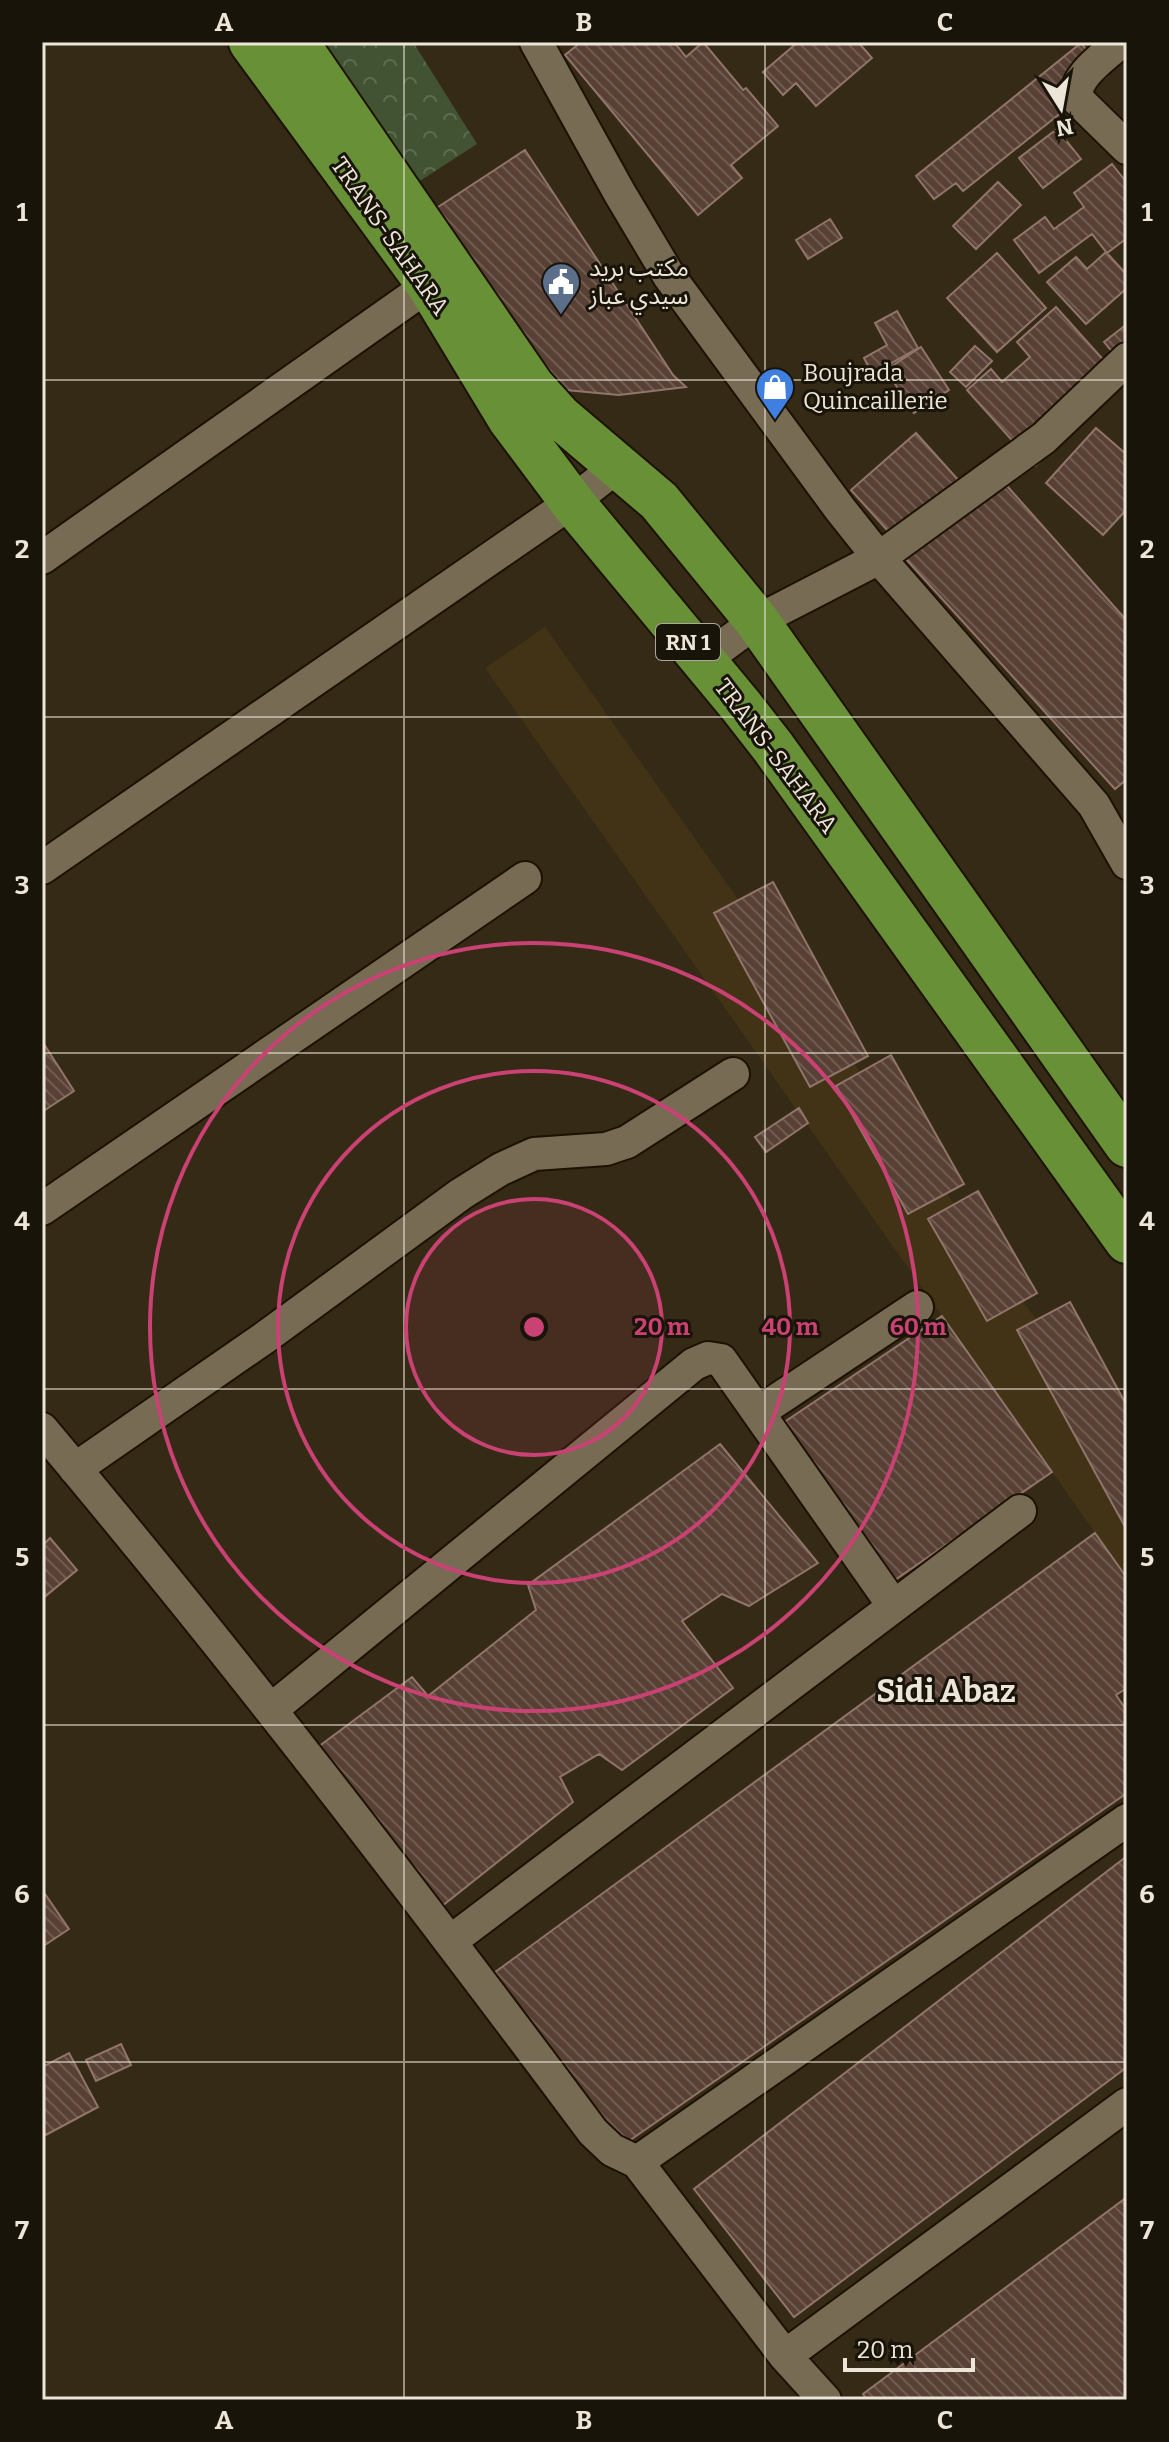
<svg xmlns="http://www.w3.org/2000/svg" width="1169" height="2442" font-family="Bitter,'Noto Sans Arabic',serif">
  <style>
    .built { fill: #423316 }
    .forest { fill: url(#forest-crowns) }
    .building { fill: url(#building-back-hatch); stroke: #91756a; stroke-width: 2 }
    .lines { fill: none; stroke-linecap: round; stroke-linejoin: round }
    .minor-casing { stroke: #1d1200; stroke-width: 36 }
    .trunk-casing { stroke: #1d1200; stroke-width: 48 }
    .minor { stroke: #776b53; stroke-width: 32 }
    .trunk { stroke: #689037; stroke-width: 44 }
    .grid { fill: none; stroke: #ece5d8; stroke-width: 2; stroke-opacity: 0.55 }
    .ring { fill: none; stroke: #ca4174; stroke-width: 4 }
    .labels { text-anchor: middle; dominant-baseline: central; stroke-width: 6; stroke-linejoin: round; paint-order: stroke }
    .shield { fill: #19140a; stroke: #ada69a; stroke-width: 2 }
    .shield-label { font-size: 22px; font-weight: bold; fill: #ece5d8 }
    .street-label { font-size: 24px; fill: #ece5d8; stroke: #19140a }
    .poi-label { font-size: 24px; fill: #ece5d8; stroke: #19140a; text-anchor: start }
    .district-label { font-size: 32px; font-weight: bold; fill: #ece5d8; stroke: #19140a }
    .centre { fill: #ca4174; stroke: #19140a; stroke-width: 4 }
    .ring-label { font-size: 24px; text-anchor: middle; font-weight: bold; fill: #ca4174; stroke: #19140a; stroke-width: 6; stroke-linejoin: round; paint-order: stroke }
    .neatline { fill: none; stroke: #ece5d8; stroke-width: 3 }
    .grid-label { font-size: 26px; text-anchor: middle; font-weight: bold; fill: #ece5d8 }
  </style>
  <defs>
    <pattern id="forest-crowns" width="20" height="18" patternUnits="userSpaceOnUse" patternTransform="scale(2)"><rect width="20" height="18" fill="#425333"/><path d="M2 6a3 3 0 1 1 6 0M12 15a3 3 0 1 1 6 0" fill="none" stroke="#5d6c50"/></pattern>
    <pattern id="building-back-hatch" width="6" height="6" patternUnits="userSpaceOnUse" patternTransform="scale(2)"><rect width="6" height="6" fill="#584035"/><path d="M-1 5l2 2M0 0l6 6M5-1l2 2" fill="none" stroke="#705b52"/></pattern>
  </defs>
  <rect width="100%" height="100%" fill="#352a15"/>
  <path class="built" d="M545,627L1127,1448V1578L485,668Z"/>
  <path class="forest" d="M307,42H413L477,144L412,186Z"/>
  <path class="building" d="M581,42H674L686,57L703,42L743,90L746,88L778,126L731,165L742,178L698,215L565,55Z
    M798,42H858L872,58L816,106L796,83L783,95L763,72Z
    M1081,43L1107,76L963,191L956,183L934,199L916,176Z
    M1057,129L1081,159L1043,188L1019,158Z
    M525,150L673,375L686,387L619,395L555,389L429,213Z
    M1112,164L1127,183V238L1107,253L1092,234L1039,273L1014,240L1045,217L1054,229L1084,207L1074,193Z
    M998,182L1021,205L976,249L953,226Z
    M830,219L842,238L808,259L796,240Z
    M1106,252L1127,275V288L1086,324L1047,282L1076,257L1087,269Z
    M997,253L1046,308L997,352L947,298Z
    M1056,307L1117,375L1063,441L1035,466L967,390L991,369L1002,382L1030,357L1017,342Z
    M897,311L918,348L872,374L864,358L887,345L875,323Z
    M1127,324V370L1104,342Z
    M975,346L992,361L966,387L950,372Z
    M921,347L949,390L914,413L886,370Z
    M1096,428L1127,455V509L1103,535L1046,483Z
    M916,433L969,492L905,550L851,490Z
    M1000,478L1127,621V779L1115,789L904,557Z
    M773,882L868,1056L810,1087L714,913Z
    M42,1041L74,1091L42,1112Z
    M891,1055L964,1184L908,1214L836,1086Z
    M799,1108L808,1123L766,1152L755,1137Z
    M978,1191L1037,1293L987,1321L928,1219Z
    M1070,1302L1127,1406V1524L1124,1525L1017,1330Z
    M942,1316L1052,1472L889,1584L777,1427Z
    M720,1444L818,1563L749,1606L722,1594L682,1621L733,1688L622,1770L599,1754L560,1777L573,1802L437,1910L314,1750L412,1677L428,1696L536,1610L528,1585Z
    M1095,1533L1127,1578V1688L1116,1695L1127,1711V1793L619,2148L487,1978Z
    M50,1538L77,1570L42,1599V1546Z
    M1127,1856V2067L794,2317L694,2189Z
    M45,1894L69,1929L42,1947V1896Z
    M121,2044L131,2065L96,2081L86,2060Z
    M69,2053L98,2107L42,2137V2067Z
    M1127,2197V2400H867L863,2394Z"/>
  <g class="lines">
    <g class="minor-casing">
      <path id="minor" d="M536,42L619,192L669,276L840,509L879,558L1094,805L1127,863
        M1120,42C1104,57 1075,75 1076,98L1127,148
        M42,558L429,285L447,276
        M704,660L757,621L879,558L1044,438L1127,359
        M42,868L572,502L618,466
        M42,1209L525,878
        M759,1412L917,1307
        M42,1429C234,1657 415,1893 593,2132L612,2150L637,2162L785,2356L825,2400
        M75,1469L267,1336L461,1194L501,1169L534,1154L606,1149L627,1142L733,1074
        M272,1709L694,1364L708,1358L721,1360L893,1605
        M451,1941L1020,1511
        M637,2162L1127,1820
        M785,2356L1127,2104"/>
    </g>
    <g class="trunk-casing">
      <path id="trunk" d="M251,42L429,285L510,419L572,502L741,706L773,747L1127,1241
        M296,42L532,386L560,417L659,501L757,621L1127,1145"/>
    </g>
    <use href="#minor" class="minor"/>
    <use href="#trunk" class="trunk"/>
  </g>
  <path class="grid" d="M404,42V2400M765,42V2400M42,380H1127M42,717H1127M42,1053H1127M42,1389H1127M42,1725H1127M42,2062H1127"/>
  <circle cx="534" cy="1327" r="128" fill="#ca4174" fill-opacity=".12"/>
  <g class="ring">
    <circle cx="534" cy="1327" r="128"/>
    <circle cx="534" cy="1327" r="256"/>
    <circle cx="534" cy="1327" r="384"/>
  </g>
  <defs>
    <g id="civic-pin" transform="scale(2)"><path d="M0 17L-7.5 6A9.5 9.5 0 1 1 7.5 6Z" fill="#5c6f8a" stroke="#19140a"/><path d="M-.6-6.5H3V-4.5H.6V-3L4-1V1h2V6H-6V1h2V-1L-.6-3ZM-1.2 2.5V6h2.4V2.5Z" fill="#fff"/></g>
    <g id="shop-pin" transform="scale(2)"><path d="M0 17L-7.5 6A9.5 9.5 0 1 1 7.5 6Z" fill="#3f7fe0" stroke="#19140a"/><path d="M-5-2.5h2.3a2.7 3.5 0 0 1 5.4 0H5L5.5 6h-11ZM-1.5-2.5h3a1.5 2.3 0 0 0-3 0Z" fill="#fff"/></g>
  </defs>
  <g fill-rule="evenodd">
    <use href="#civic-pin" x="561" y="282"/>
    <use href="#shop-pin" x="775" y="387"/>
  </g>
  <g class="labels">
    <rect class="shield" x="656" y="624" width="64" height="36" rx="6"/>
    <g class="shield-label">
      <text x="688" y="642">RN 1</text>
    </g>
    <g class="street-label">
      <text transform="translate(390 236) rotate(55)">TRANS-SAHARA</text>
      <text transform="translate(776 756) rotate(53)">TRANS-SAHARA</text>
    </g>
    <g class="poi-label">
      <text x="589" y="268">مكتب بريد<tspan x="589" dy="28">سيدي عباز</tspan></text>
      <text x="803" y="373">Boujrada<tspan x="803" dy="28">Quincaillerie</tspan></text>
    </g>
    <g class="district-label">
      <text x="946" y="1691">Sidi Abaz</text>
    </g>
  </g>
  <circle cx="534" cy="1327" r="12" class="centre"/>
  <g class="ring-label">
    <text x="662" y="1335">20 m</text>
    <text x="790" y="1335">40 m</text>
    <text x="918" y="1335">60 m</text>
  </g>
  <rect width="1169" height="2442" fill="none" stroke="#19140a" stroke-width="88"/>
  <g transform="translate(1061 108) rotate(169)" stroke="#19140a" stroke-width="6" paint-order="stroke">
  <path d="M0-6L14 30L0 20L-14 30Z" fill="#ece5d8"/>
  <text y="-12" font-size="22" font-weight="bold" text-anchor="middle" fill="#ece5d8">N</text>
  </g>
  <path d="M845 2358v12h128v-12" fill="none" stroke="#ece5d8" stroke-width="4"/>
  <text x="857" y="2358" font-size="24" fill="#ece5d8" stroke="#19140a" stroke-width="6" paint-order="stroke">20 m</text>
  <rect x="44" y="44" width="1081" height="2354" class="neatline"/>
  <g class="grid-label">
    <text x="224" y="31">A</text>
    <text x="584" y="31">B</text>
    <text x="945" y="31">C</text>
    <text x="22" y="221">1</text>
    <text x="1147" y="221">1</text>
    <text x="22" y="558">2</text>
    <text x="1147" y="558">2</text>
    <text x="22" y="894">3</text>
    <text x="1147" y="894">3</text>
    <text x="22" y="1230">4</text>
    <text x="1147" y="1230">4</text>
    <text x="22" y="1566">5</text>
    <text x="1147" y="1566">5</text>
    <text x="22" y="1903">6</text>
    <text x="1147" y="1903">6</text>
    <text x="22" y="2239">7</text>
    <text x="1147" y="2239">7</text>
    <text x="224" y="2429">A</text>
    <text x="584" y="2429">B</text>
    <text x="945" y="2429">C</text>
  </g>
</svg>
